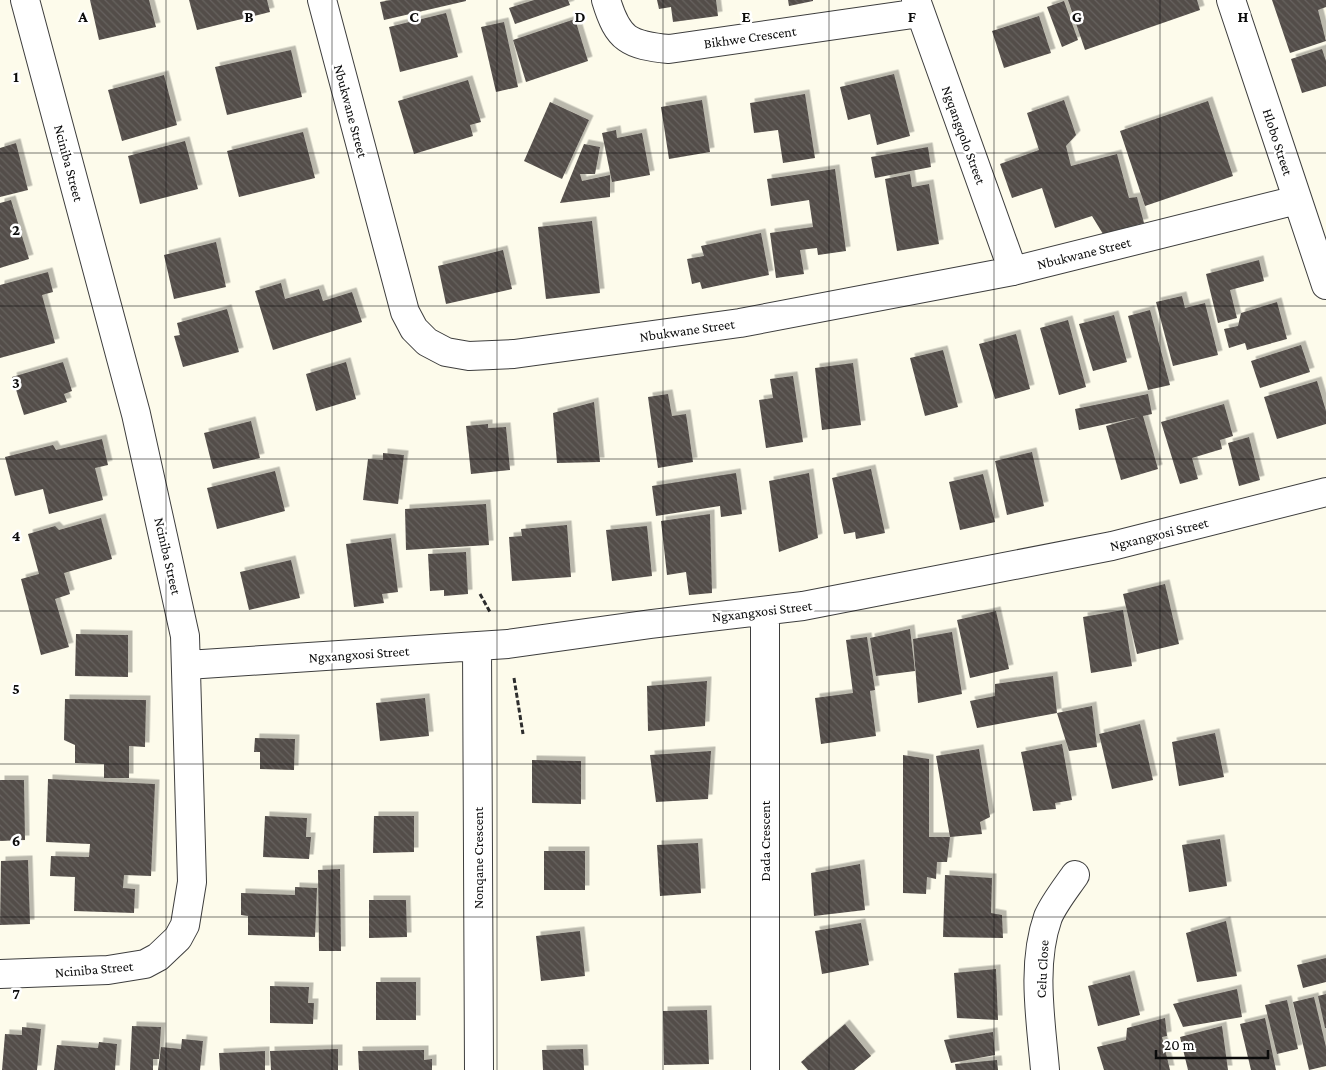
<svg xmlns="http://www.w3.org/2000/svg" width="1326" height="1070" font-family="'Crimson Pro',serif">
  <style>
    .building { fill: url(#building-back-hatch); filter: url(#shadow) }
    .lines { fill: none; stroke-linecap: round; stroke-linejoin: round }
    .minor-casing { stroke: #3e3e3e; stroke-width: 30 }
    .path { stroke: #2d2d2d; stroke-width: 3; stroke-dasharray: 5 2.5; stroke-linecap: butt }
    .minor { stroke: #fff; stroke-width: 28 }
    .grid { fill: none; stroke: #0b0b0b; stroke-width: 1; stroke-opacity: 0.55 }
    .labels { text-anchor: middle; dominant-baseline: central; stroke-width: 5; stroke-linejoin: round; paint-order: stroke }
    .street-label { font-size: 14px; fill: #0b0b0b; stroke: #fff }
    .grid-label { font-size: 16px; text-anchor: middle; font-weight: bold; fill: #0b0b0b; stroke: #fff; stroke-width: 5; stroke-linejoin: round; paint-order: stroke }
  </style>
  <defs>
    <pattern id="building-back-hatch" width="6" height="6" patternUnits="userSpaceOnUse" patternTransform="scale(1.25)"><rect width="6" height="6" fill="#534d49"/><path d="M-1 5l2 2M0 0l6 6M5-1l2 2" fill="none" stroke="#67625f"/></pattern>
    <filter id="shadow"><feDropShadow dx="4.5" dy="-4.5" stdDeviation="0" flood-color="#0004"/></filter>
  </defs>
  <rect width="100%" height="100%" fill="#fdfbeb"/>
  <path class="building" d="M90,0H149L156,27L99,40Z
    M189,0H267L270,12L197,30Z
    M391,0H466V1L384,20L380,2Z
    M534,0H568L570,5L515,24L509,8Z
    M657,0H716L718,16L673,22L671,7L659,9Z
    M788,0H813V1L789,6Z
    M1068,0H1197L1200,10L1085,50Z
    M1272,0H1326V7L1318,10L1326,41L1290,53Z
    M1064,1L1078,40L1062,47L1047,7Z
    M446,13L458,57L400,72L389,27Z
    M1039,16L1051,53L1004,68L992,31Z
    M575,19L588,61L526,82L513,40Z
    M504,22L518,87L496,92L481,27Z
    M1322,49L1326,61V86L1302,93L1291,59Z
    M291,50L302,97L227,115L215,67Z
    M894,74L910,136L877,145L870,114L848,120L840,87Z
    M164,75L177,125L122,141L108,90Z
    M468,80L481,122L470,125L473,136L414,154L398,101Z
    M805,94L815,158L783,163L778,130L754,133L750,103Z
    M702,100L710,152L669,159L661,107Z
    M1064,100L1076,135L1066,146L1071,166L1117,154L1129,198L1137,197L1144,223L1103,234L1092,216L1055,228L1042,188L1012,198L1000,164L1039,150L1027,113Z
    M1208,101L1233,176L1145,206L1120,131Z
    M550,102L589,120L562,179L524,161Z
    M616,130L617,138L642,133L650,175L612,182L602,133Z
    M303,132L315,178L239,197L227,151Z
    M185,141L198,189L140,204L128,156Z
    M16,143L28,190L0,197V148Z
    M584,144L600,147L595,174H580L582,181L610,175V197L560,203Z
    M928,147L931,167L875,178L871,157Z
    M835,169L846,251L818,255L817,248L800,250L804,274L776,278L770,233L813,227L809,200L771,206L767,179Z
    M910,174L912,187L929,184L939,244L897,251L885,179Z
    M11,200L29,259L0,268V203Z
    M592,221L600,293L546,299L538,227Z
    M761,233L769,275L702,289L700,282L692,284L687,259L704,256L701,246Z
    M216,242L226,287L174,299L164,255Z
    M503,250L512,289L446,304L438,266Z
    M1259,260L1264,281L1230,290L1237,318L1218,323L1206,274Z
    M48,272L53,292L42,295L55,343L0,358V285Z
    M281,283L285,299L319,289L323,301L352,292L362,322L273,350L255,291Z
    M1182,296L1185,308L1205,303L1218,355L1173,366L1156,302Z
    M1277,302L1287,339L1247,350L1245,343L1229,348L1224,329L1238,326L1241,313Z
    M227,309L239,352L183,367L174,336L180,335L177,323Z
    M1150,310L1170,385L1148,390L1128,316Z
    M1114,315L1127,362L1093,371L1079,324Z
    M1068,320L1086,387L1059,395L1040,328Z
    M1016,334L1030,389L995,399L979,344Z
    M1301,345L1310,372L1260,388L1251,361Z
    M943,350L958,407L925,416L910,358Z
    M63,362L72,391L64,394L67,402L24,415L12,377Z
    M346,362L356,399L316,411L306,374Z
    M853,363L861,425L822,430L815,368Z
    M793,376L803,442L766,448L759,400L773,398L770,379Z
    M1317,381L1326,411V424L1277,439L1264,397Z
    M668,394L672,416L686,414L693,462L658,468L648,397Z
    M1148,394L1152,414L1143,416L1158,469L1121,480L1106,426L1139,417L1079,430L1075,409Z
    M594,402L600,462L557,463L553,413Z
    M1224,404L1233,436L1220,440L1222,449L1192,458L1198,479L1180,484L1161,422Z
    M251,421L260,458L213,469L204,433Z
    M488,424V428L506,427L510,470L471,474L466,426Z
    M1249,437L1260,480L1239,486L1228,443Z
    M102,439L108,465L95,468L103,500L49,514L43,489L15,496L5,457L53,445L56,450Z
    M1032,452L1044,506L1007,515L995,461Z
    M383,453L404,455L398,504L363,500L368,459L383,460Z
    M871,469L885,533L856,539L855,532L844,534L832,478Z
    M275,471L285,511L217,529L207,488Z
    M736,473L742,514L721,517L720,506L656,516L652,486Z
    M809,473L818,538L779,552L769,481Z
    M983,474L995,522L960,530L949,482Z
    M486,504L489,545L406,550L405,509Z
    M710,514L712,593L689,595L686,572L667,575L661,521Z
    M101,518L112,559L64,573L70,594L55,599L69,647L41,655L21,579L39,574L28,534L55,526L59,530Z
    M567,525L571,577L512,581L509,537L522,536L521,529Z
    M647,526L652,576L612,581L606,530Z
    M391,538L398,592L382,594L384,603L354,607L346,544Z
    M466,552L468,594L444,596V590L430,591L428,554Z
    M291,560L300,598L249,610L240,572Z
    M1165,584L1179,644L1137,654L1123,594Z
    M1123,610L1132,666L1091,673L1083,617Z
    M996,611L1009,669L970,678L957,620Z
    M910,629L915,671L876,676L870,638Z
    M952,632L962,694L918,703L913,639Z
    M76,634L128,635V677L75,676Z
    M867,637L875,690L870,691L876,736L821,744L815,698L853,693L846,640Z
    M1053,676L1057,713L977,728L970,701L995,696V684Z
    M707,681L705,726L648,731L647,686Z
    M425,698L429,736L380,741L376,703Z
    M65,699L146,700L145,747L129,746V778H104V764L75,763V745L64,740Z
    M1092,706L1097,747L1069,751L1057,713Z
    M1140,724L1153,780L1112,789L1099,734Z
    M1215,733L1224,777L1179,786L1172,742Z
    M255,738L295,739L294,770L260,769V752H254Z
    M1062,744L1072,800L1055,803L1056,809L1033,811L1021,752Z
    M979,749L990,817L980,822L982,834L950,837L936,756Z
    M711,751L708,799L656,802L650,755Z
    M903,755L929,759V837H950L947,862H937L936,879L927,877L926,894L903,893Z
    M532,760L581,761V804L532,803Z
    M48,779L155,784L151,876L124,875L123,888L135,889L134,913L74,911L75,877L50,876L51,856L89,857L90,844L46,842Z
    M0,780H24L25,840L0,841Z
    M265,816L307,818L306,837H311L309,859L263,857Z
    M374,816H414V852L373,853Z
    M1220,839L1227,886L1189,892L1182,845Z
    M698,843L701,893L660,896L657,845Z
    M544,851H585V890H544Z
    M28,860L30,924L0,925L1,861Z
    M860,864L865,910L814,916L811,873Z
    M340,869L341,951H319L318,870Z
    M945,875L992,878L991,913L1002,915L1003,938L943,937Z
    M295,887L317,888L315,937L248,935V916L241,915V893L295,895Z
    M369,900H406L407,937L369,938Z
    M1226,921L1237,976L1197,982L1186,933Z
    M861,923L869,965L822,974L815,931Z
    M580,931L585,976L541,981L536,936Z
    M1326,958V982L1303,988L1297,965Z
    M996,969L998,1020L957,1018L954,973Z
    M1130,975L1140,1015L1098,1026L1088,986Z
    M376,982H416V1020H376Z
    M270,986L309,987L308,1003H314L313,1024L270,1023Z
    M1237,989L1242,1017L1183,1027L1173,1004Z
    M1326,994V1028H1325L1318,996Z
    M1314,997L1326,1047V1066L1309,1070L1293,1002Z
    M1287,1000L1298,1049L1277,1054L1265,1005Z
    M707,1010L709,1064L664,1065L663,1011Z
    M1165,1018L1167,1036L1162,1037L1170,1070H1104L1097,1047L1126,1040L1127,1028Z
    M1265,1018L1276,1070H1251L1240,1024Z
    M845,1024L871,1056L854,1070H808L801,1062Z
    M132,1026L161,1027L159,1059H153V1070H130Z
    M1222,1026L1228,1070H1188L1180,1037Z
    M22,1027L41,1029L37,1070H2L5,1034L22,1035Z
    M993,1032L995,1055L951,1063L944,1040Z
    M182,1039L203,1041L200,1070H158L161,1047L181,1049Z
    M99,1042L117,1044L115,1070H54L57,1045L98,1048Z
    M338,1049V1070H271L270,1051Z
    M583,1049L584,1070H543L542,1050Z
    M424,1050V1060L432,1059V1070H359L358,1051Z
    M265,1051V1070H220L219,1053Z
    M997,1060L998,1070H956L955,1064Z"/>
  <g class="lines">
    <g class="minor-casing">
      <path id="minor" d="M322,0L405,312L414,329L427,342L446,352L469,356L514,354L740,323L1013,271L1297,200
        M606,0C618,40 629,45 669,49L920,13
        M916,0L1013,271
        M1231,0L1326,285
        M765,611V1070
        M477,646L479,1070
        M187,665L508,644L651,624L803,606L1112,546L1326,492
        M0,974L108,970L145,964L158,957L178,938L185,925L192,882L185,636L136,414L25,0
        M1045,1070C1041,1021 1031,965 1048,917C1054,903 1066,888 1075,875"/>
    </g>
    <path class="path" d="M480,594L490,612
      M514,678L523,734"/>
    <use href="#minor" class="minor"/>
  </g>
  <path class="grid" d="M166,0V1070M332,0V1070M497,0V1070M663,0V1070M829,0V1070M994,0V1070M1160,0V1070M0,153H1326M0,306H1326M0,459H1326M0,611H1326M0,764H1326M0,917H1326"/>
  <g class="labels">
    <g class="street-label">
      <text transform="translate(750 37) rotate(-8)">Bikhwe Crescent</text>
      <text transform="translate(351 111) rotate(75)">Nbukwane Street</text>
      <text transform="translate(964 135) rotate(70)">Ngqangqolo Street</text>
      <text transform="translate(1278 142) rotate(72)">Hlobo Street</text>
      <text transform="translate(69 163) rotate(75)">Nciniba Street</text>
      <text transform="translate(1084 253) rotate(-14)">Nbukwane Street</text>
      <text transform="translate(687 330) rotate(-8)">Nbukwane Street</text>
      <text transform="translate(1159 534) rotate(-14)">Ngxangxosi Street</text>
      <text transform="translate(168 556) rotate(77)">Nciniba Street</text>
      <text transform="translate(762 611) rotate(-7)">Ngxangxosi Street</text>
      <text transform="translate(359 654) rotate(-4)">Ngxangxosi Street</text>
      <text transform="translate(765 841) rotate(-90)">Dada Crescent</text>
      <text transform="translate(478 858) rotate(-90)">Nonqane Crescent</text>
      <text transform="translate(94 969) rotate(-5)">Nciniba Street</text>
      <text transform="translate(1042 969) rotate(-87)">Celu Close</text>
    </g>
  </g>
  <g class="grid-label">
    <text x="83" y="22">A</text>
    <text x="249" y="22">B</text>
    <text x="414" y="22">C</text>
    <text x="580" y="22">D</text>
    <text x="746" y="22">E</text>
    <text x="912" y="22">F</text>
    <text x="1077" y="22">G</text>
    <text x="1243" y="22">H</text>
    <text x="16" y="82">1</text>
    <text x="16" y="235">2</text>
    <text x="16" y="388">3</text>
    <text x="16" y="541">4</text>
    <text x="16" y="694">5</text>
    <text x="16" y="846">6</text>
    <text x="16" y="999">7</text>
  </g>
  <path d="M1156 1050v8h112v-8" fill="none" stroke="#0b0b0b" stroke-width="2.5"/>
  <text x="1164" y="1050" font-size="15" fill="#0b0b0b" stroke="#ffffff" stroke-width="4" paint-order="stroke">20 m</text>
</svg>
